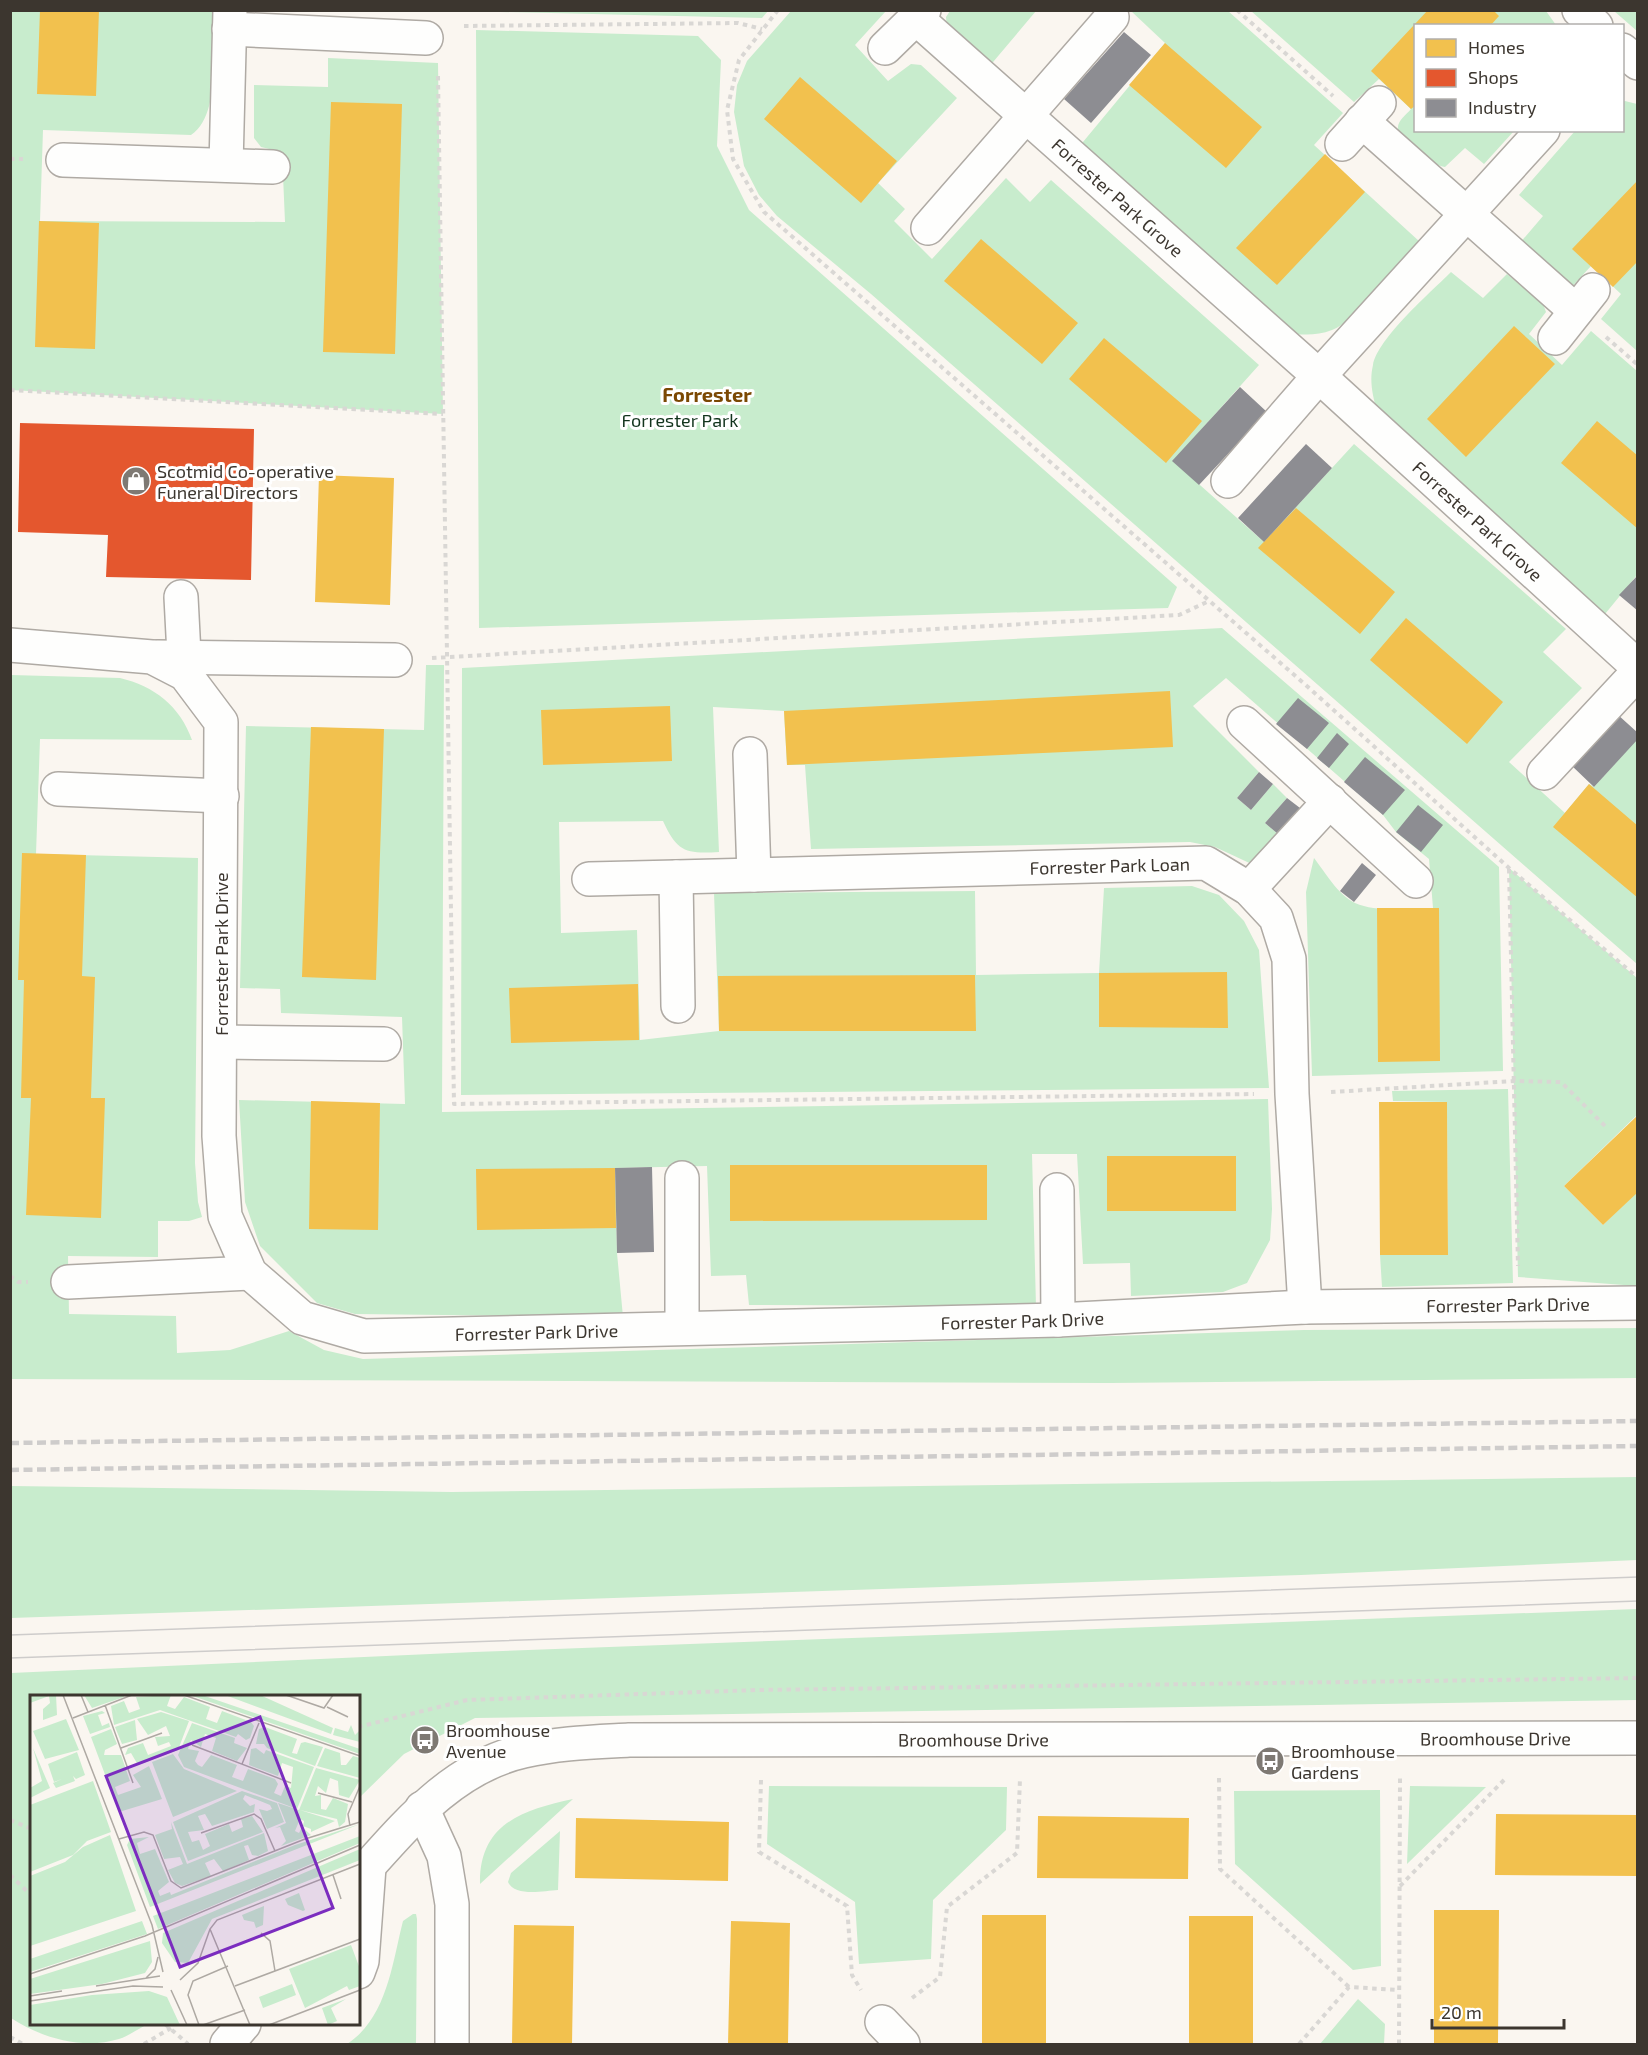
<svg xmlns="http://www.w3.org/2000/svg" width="1648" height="2055" font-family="'Exo 2',sans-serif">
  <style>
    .green { fill: #c8eccd }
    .homes { fill: #f2c14e }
    .shops { fill: #e4572e }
    .industry { fill: #8d8d92 }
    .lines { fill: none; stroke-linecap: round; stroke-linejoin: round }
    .minor-casing { stroke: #afaaa4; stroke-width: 36 }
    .path { stroke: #d9d7d4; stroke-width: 4; stroke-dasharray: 4.5 4.5; stroke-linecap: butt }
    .minor { stroke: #fefefd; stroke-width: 33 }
    .tram { stroke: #cecccb; stroke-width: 1.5 }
    .rail { stroke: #cecccb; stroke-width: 4.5; stroke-dasharray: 9 4.5; stroke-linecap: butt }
    .labels { text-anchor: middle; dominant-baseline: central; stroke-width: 6; stroke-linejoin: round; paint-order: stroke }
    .street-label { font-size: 18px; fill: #3c362f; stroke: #fff }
    .park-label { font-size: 18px; fill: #12341d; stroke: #fff }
    .poi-label { font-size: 18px; fill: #3c362f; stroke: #fff; text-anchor: start }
    .neighbourhood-label { font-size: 20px; font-weight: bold; fill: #7b4803; stroke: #fff }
    .inset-road { fill: none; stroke: #aea9a3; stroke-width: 1.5 }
    .view { fill: #7b2cbf; fill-opacity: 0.15; stroke: #7b2cbf; stroke-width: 3 }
    .inset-edge { fill: none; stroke: #3c362f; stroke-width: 3 }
  </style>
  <rect width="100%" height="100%" fill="#faf6f0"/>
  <path class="green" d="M10,11H212C212,45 222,114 191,135L43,130L40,221L285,222L282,152L261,147L254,138V85L328,87V58L438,63L443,414L11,390Z
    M460,11L768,10V11L762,18Z
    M791,11H886L855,45L888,81L911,64L921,65L957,98L878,183L905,209L894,221L932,259L1006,178L1030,202L1051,180L1259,365L1173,461L1264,542L1354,444L1566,629L1543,652L1582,688L1509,762L1565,813L1589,784L1594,787L1637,739V964L871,294L777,216L759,195L744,166L734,112L737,85L747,61Z
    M950,11H1036L988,68L947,29L946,17Z
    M1131,11H1228L1343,113L1314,145L1420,242C1398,267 1360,319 1332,330C1319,335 1308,335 1295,334L1078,148L1165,43Z
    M1251,11H1546L1556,25L1416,26V130L1514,131L1484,164L1465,148L1445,167C1433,166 1398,142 1398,129C1397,121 1406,115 1411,109L1379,79L1354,102Z
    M1614,11H1637V31Z
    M476,30L698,36L721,60L717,146L749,210L1177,587L1168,608L479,628Z
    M1625,101L1637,104V351L1601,319L1621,294L1591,266L1568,291L1519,244L1543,216L1519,195L1575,131L1622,130L1623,102Z
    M1451,272L1483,298L1507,274L1543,304L1546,312L1529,334L1562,365L1591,331L1637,371V575L1605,614L1377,412C1373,396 1369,382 1373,365C1378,338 1430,293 1451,272Z
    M1222,628L1499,867L1503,1071L1312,1076L1306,892L1314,858C1325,872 1338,895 1355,903C1378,913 1408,908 1433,908L1429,859L1396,832L1383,815L1226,678L1193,706L1259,772L1237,798L1251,810L1273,784L1287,798L1265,823L1278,834L1258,867L1215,847L1190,842L811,849L805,765H787L784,711L713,707L719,852C686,854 677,852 663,821L559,822L561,933L637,930L640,1040L719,1031L714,893L975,891L976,975L1099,973L1104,888L1192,886L1219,895L1244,921L1259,950L1269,1088L461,1095L462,668Z
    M426,665H444L442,1112L1268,1099L1272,1209L1270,1240L1247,1283L1223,1292L1131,1296L1130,1263L1083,1264L1077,1154H1032L1036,1306L749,1305L746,1275L711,1276L707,1166L615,1168L617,1253L623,1317L355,1314L317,1303L260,1246L245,1202L239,1100L405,1104L402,1017L281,1013L280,989L240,988L246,726L424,730Z
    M11,675L120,678C154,686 180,706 192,740L40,739L36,854L198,858L195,1163L198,1202L202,1217L189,1221H158V1257L68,1256L69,1314L176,1316L177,1353L230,1350L289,1331L324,1350L363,1359L1304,1330L1638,1328L1637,1378L1110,1383L11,1379Z
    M1509,868L1637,978V1115L1564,1186L1603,1225L1637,1192V1286L1518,1277Z
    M1508,1089L1513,1283L1382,1287L1380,1255H1448L1447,1102L1393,1101L1392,1091Z
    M1637,1477V1560L1301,1575L11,1618V1486L452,1492Z
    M1637,1609V1700L475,1718L404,1754L359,1798L358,1696H32V2024H148C139,2028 129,2036 119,2039C83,2050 41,2038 11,2018V1673L474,1652Z
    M769,1786L1007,1787L1006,1830L933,1900L931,1959L859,1964L855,1902L767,1844Z
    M1410,1786L1486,1787L1407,1864Z
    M1380,1790L1381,1966L1353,1970L1235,1864L1234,1791Z
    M573,1799L480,1884C479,1824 522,1810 573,1799Z
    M560,1831L558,1890C543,1891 515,1897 508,1882L511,1873Z
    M413,1914H416L417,1919L416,2044H347C387,2018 392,1964 403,1921Z
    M1358,1999L1385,2024L1384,2044H1320Z"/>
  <path class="homes" d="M40,10H99L96,96L37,94Z
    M1428,10H1493L1499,16L1490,26H1416V105L1411,109L1371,71Z
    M1165,43L1262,127L1226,168L1129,85Z
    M800,77L897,161L861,203L764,119Z
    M331,102L402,104L395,354L323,352Z
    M1325,154L1365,192L1277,285L1236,248Z
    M1638,180V261L1613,287L1572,249Z
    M39,221L99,223L95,349L35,347Z
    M981,239L1078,323L1042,364L944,281Z
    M1514,326L1555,364L1466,457L1427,419Z
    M1104,338L1202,421L1166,463L1069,379Z
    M1597,421L1638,456V529L1561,463Z
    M319,475L394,478L390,605L315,602Z
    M1296,508L1395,592L1360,634L1258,548Z
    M1406,618L1503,702L1467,744L1370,660Z
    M1170,691L1173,747L787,765L784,711Z
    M670,706L672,761L543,765L541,710Z
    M311,727L384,729L376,980L302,977Z
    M1589,784L1638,826V898L1553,827Z
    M22,853L86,855L82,976L95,977L91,1098H105L101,1218L26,1215L31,1098H21L24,980H18Z
    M1377,908H1439L1440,1061L1378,1062Z
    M1227,972L1228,1028L1099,1027V973Z
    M975,975L976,1031H719L718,976Z
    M638,984L639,1040L511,1043L509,988Z
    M311,1101L380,1103L378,1230L309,1229Z
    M1379,1102H1447L1448,1255H1380Z
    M1638,1115V1192L1603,1225L1564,1186Z
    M1107,1156H1236V1211H1107Z
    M730,1165H987V1220L730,1221Z
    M615,1168L616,1228L477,1230L476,1169Z
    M1496,1814L1638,1815V1876L1495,1875Z
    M1038,1816L1189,1818L1188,1879L1037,1878Z
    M576,1818L729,1822L728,1881L575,1878Z
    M1434,1910H1499L1498,2044H1434Z
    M982,1915H1046V2044H982Z
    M1189,1916H1253V2044H1189Z
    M731,1921L790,1923L788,2044H728Z
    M514,1925L574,1926L572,2044H512Z"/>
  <path class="shops" d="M20,423L254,429L251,580L106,577L108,535L18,532Z"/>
  <path class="industry" d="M1124,32L1151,55L1091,123L1064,99Z
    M1240,387L1267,412L1199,485L1172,461Z
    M1306,444L1332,468L1264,542L1238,518Z
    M1638,575V611L1619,595Z
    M1298,698L1329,723L1307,749L1276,724Z
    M1617,714L1638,733V739L1594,787L1571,765Z
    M1337,733L1349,744L1329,768L1317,758Z
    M1365,757L1405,790L1383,815L1344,782Z
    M1259,772L1273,784L1251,810L1237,798Z
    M1287,798L1300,808L1278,834L1265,823Z
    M1418,805L1443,825L1421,852L1396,832Z
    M1362,863L1376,875L1354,902L1340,891Z
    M652,1167L654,1252L617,1253L615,1168Z"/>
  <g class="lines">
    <g class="minor-casing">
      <g id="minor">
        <path d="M1579,10L1596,26"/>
        <path id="s1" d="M916,18L1319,376L1638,667"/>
        <path d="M229,29L426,38"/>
        <path d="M885,48L924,10"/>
        <path d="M1622,50L1638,63"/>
        <path d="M1362,121L1576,311"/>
        <path d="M1342,144L1379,103"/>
        <path d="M63,160L273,167"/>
        <path d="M226,165L230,10"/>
        <path d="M928,228L1112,17"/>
        <path d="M1555,338L1593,290"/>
        <path d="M1228,481L1319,376L1543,130"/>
        <path d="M181,597L185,674"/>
        <path id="s2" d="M10,645L152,657L185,674L221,722L219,1136L225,1216L250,1273L302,1318L364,1336L1058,1320L1305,1307L1638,1303"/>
        <path d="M157,657L395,660"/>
        <path d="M1244,723L1416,881"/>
        <path d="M750,754L754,875"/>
        <path d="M1544,773L1638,672"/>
        <path d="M58,789L222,796"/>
        <path id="s3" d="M676,877L1206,863L1249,889L1276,918L1289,959L1292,1094L1305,1307"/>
        <path d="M589,879L676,877L678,1006"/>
        <path d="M1249,889L1330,801"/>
        <path d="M221,1042L384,1044"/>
        <path d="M1057,1190L1058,1320"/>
        <path d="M68,1282L250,1273"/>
        <path d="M682,1328V1178"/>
        <path d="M422,1808L444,1856L452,1904V2044"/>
        <path id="s4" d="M358,1878C405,1826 452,1767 524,1751C558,1743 594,1742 629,1740L1638,1738"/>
        <path d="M358,1972L362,1961L369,1867"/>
        <path d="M882,2022L903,2044"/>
        <path d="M227,2044L244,2024"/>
      </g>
    </g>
    <path class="path" d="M778,10L739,60L727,110L733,159L764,212L1308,687L1509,868L1638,978
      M1237,10L1333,96
      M464,26L738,23L762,29
      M438,76L454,1104L1254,1094
      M10,159H23
      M1606,337L1638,365
      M10,390L443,414
      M432,658L1179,615L1209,601
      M1509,869L1518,1266
      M1331,1092L1515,1081L1561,1082L1606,1127
      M10,1276L18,1282H28
      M358,1727L467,1700L758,1690L1638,1678
      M1219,1778L1220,1869L1349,1987
      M761,1780L759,1852L847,1906L852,1975L861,1990
      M10,1820L32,1829
      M10,1875L32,1896
      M1400,1886L1506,1778
      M912,1998L940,1977L947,1907L1017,1853L1020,1779
      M165,2024L188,2044
      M10,2037L23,2044
      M144,2044L171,2028
      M1299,2044L1349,1987L1399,1990
      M1399,2044L1400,1778"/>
    <use href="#minor" class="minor"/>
    <path class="tram" d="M10,1635L1638,1577
      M10,1658L1638,1601"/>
    <path class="rail" d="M10,1443L1638,1421
      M10,1470L1638,1446"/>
  </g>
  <defs>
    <g id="shop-disc" transform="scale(1.5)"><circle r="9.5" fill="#7e7973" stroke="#fff"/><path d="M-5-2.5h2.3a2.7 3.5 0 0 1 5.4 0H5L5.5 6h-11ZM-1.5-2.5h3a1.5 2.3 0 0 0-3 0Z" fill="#fff"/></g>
    <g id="bus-disc" transform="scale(1.5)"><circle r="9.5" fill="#7e7973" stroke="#fff"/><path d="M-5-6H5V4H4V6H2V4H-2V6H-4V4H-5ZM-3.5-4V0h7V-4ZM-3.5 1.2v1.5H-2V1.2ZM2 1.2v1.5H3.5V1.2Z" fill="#fff"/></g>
  </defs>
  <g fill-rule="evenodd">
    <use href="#shop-disc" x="136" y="481"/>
    <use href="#bus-disc" x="425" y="1740"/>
    <use href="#bus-disc" x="1270" y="1761"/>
  </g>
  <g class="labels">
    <g class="street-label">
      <text stroke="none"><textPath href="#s1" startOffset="270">Forrester Park Grove</textPath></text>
      <text stroke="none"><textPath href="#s1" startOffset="754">Forrester Park Grove</textPath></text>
      <text stroke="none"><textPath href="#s3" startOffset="434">Forrester Park Loan</textPath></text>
      <text transform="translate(221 954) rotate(-90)">Forrester Park Drive</text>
      <text stroke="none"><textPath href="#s2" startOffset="2074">Forrester Park Drive</textPath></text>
      <text stroke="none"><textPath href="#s2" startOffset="1588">Forrester Park Drive</textPath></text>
      <text stroke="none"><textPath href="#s2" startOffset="1102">Forrester Park Drive</textPath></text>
      <text stroke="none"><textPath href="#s4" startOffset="1185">Broomhouse Drive</textPath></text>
      <text stroke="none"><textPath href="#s4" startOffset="663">Broomhouse Drive</textPath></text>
    </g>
    <g class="park-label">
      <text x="680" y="420">Forrester Park</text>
    </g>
    <g class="poi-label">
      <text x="157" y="471">Scotmid Co-operative<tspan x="157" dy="21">Funeral Directors</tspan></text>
      <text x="446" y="1730">Broomhouse<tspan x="446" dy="21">Avenue</tspan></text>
      <text x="1291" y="1751">Broomhouse<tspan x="1291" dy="21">Gardens</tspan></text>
    </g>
    <g class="neighbourhood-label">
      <text x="707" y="394">Forrester</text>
    </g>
  </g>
  <g transform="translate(30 1695)">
    <rect width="330" height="330" fill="#faf6f0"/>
    <path d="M0,0H26L27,20L13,25V14L20,8L19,1L0,8ZM54,0H93L94,2L62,13ZM141,0L137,11L145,14L154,2L180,12L176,24L187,28L192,16L221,27L224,31L220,43L216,45L208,39L206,42L130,15L84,30L81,11L94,6L99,18L110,14L106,2ZM160,0H172L330,54V59ZM195,0H230L303,33L301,39ZM72,16L75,18L68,20L72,31L79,28L80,32L60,39L53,21ZM131,17L159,26L148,55L108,70L101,58L95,60L98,53L113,48L118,60L141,51L139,47L128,51L125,42L140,41L136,31L118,40L107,24ZM36,24L49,55L15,64L3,36ZM105,25L107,45L92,49L85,32ZM162,28L205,43L204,48L217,53L207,66L182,56L186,43L175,39L171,52L161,45L158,54L169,56L165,66L168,70L172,72L181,60L207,70L202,82L213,86L218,74L245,84L248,89L244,98L251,101L255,91L261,93L263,72L252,68L248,81L219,70L221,54L226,53L234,59L236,55L284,72L267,114L154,72L148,60ZM321,30L325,40L330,35V47L303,40L305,33L318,37ZM235,32L267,44L262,58L267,59L271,48L275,47L293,52L285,71L237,53L234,49H226L229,34ZM81,34L87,49L75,55L74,60H91L100,86L85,92L88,100L111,92L103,80L119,71L132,104L89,117L61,42ZM3,53L20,93L0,103V93L12,86ZM295,53L310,58L311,70H316L323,61L330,63V83L287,71ZM47,57L55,80L46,84L43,81L45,86L26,93L23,88L32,84L24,87L18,69ZM143,59L154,74L207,96L143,122L122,67ZM286,73L330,85L319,103L309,100L308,86L300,83L296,98L288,91L285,101L291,100V114L296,115L303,103L318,109L315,127L309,132L307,124L270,115L305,126L281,137V134L273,131L274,126L270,124L265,136L269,138L272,132L281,140L251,151L256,146L250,132L245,133L256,128L248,108L269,115ZM63,86L81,137L57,146L43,160L0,177V110ZM212,96L247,108L254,127L237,134L229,114L237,116L242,114L240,110L215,100L213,104L220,111L225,109L224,117L182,131L175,119L168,121L174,135L158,137L162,147L169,145L173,155L180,151L175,139L199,129L202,137L213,132L211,124L222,121L233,137L158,166L143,127ZM141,127L157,169L234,138L238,156L228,161L222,160L218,150L214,151L219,165L193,176L184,164L175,168L181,181L152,191L145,188L138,175L153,169L150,162L134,164L125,140L142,134ZM330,129L120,212L97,150L100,144L119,142L107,148L110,159L125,154L139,187L128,196L130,201L140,197L141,200L265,150ZM80,140L106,216L0,251V181L35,167L53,152ZM330,141V148L128,234L123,221ZM330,154V165L182,224L158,268L145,267L132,248L133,238ZM269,198L275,215L273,216L258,210L255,204ZM234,211L233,230L226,233L224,227L214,225L212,220ZM112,226L117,239L0,277V264ZM120,246L122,267L115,278L72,289L0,299V284ZM321,250L330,274V291L319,295L317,291L275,313L259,274ZM262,289L266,300L233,313L229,302ZM119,296L137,302L150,330H0V310L62,300ZM316,304L301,313L307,326L298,330L292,313Z" fill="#c8eccd"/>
    <path class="inset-road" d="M33,0L122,230L133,277M51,0L58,17M154,0L330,61M256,0L294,13L303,0M75,10L103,88M297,12L318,22M43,23L102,0M162,50L261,88M91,53L132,38M212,69L229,28M288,98L322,107M320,131L318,119L330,91M171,138L224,119L231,124L245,156M89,144L114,137L123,140L141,186L151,193L275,144L330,127M303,180L311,204M180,234L220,330M231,238L240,246L245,276M0,279L115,241L330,150M116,283L125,274L128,262M150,285L168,268L180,234L187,225L330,169M66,291L130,281M205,291L330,244M141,295L157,330M0,301L32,296M0,306L103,291L133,292M169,330L158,300L163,286L198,271M173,330L215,315M239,330L330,295"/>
    <path class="view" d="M230,22L303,213L150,272L76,81Z"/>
    <rect width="330" height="330" class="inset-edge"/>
  </g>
  <rect width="1648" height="2055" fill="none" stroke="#3c362f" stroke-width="24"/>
  <rect x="1414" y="24" width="210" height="108" fill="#ffffff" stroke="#b1afac" stroke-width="1.5"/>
  <rect x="1426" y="39" width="30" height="18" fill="#f2c14e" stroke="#b1afac" stroke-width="1.5"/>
  <text x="1468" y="54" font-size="18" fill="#3c362f">Homes</text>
  <rect x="1426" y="69" width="30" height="18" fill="#e4572e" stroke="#b1afac" stroke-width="1.5"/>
  <text x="1468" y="84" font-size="18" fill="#3c362f">Shops</text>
  <rect x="1426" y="99" width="30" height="18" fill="#8d8d92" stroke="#b1afac" stroke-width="1.5"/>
  <text x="1468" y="114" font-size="18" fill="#3c362f">Industry</text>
  <path d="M1432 2019v9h132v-9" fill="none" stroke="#3c362f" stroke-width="3"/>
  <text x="1441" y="2019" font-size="18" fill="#3c362f" stroke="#ffffff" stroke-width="4.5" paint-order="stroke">20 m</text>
</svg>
